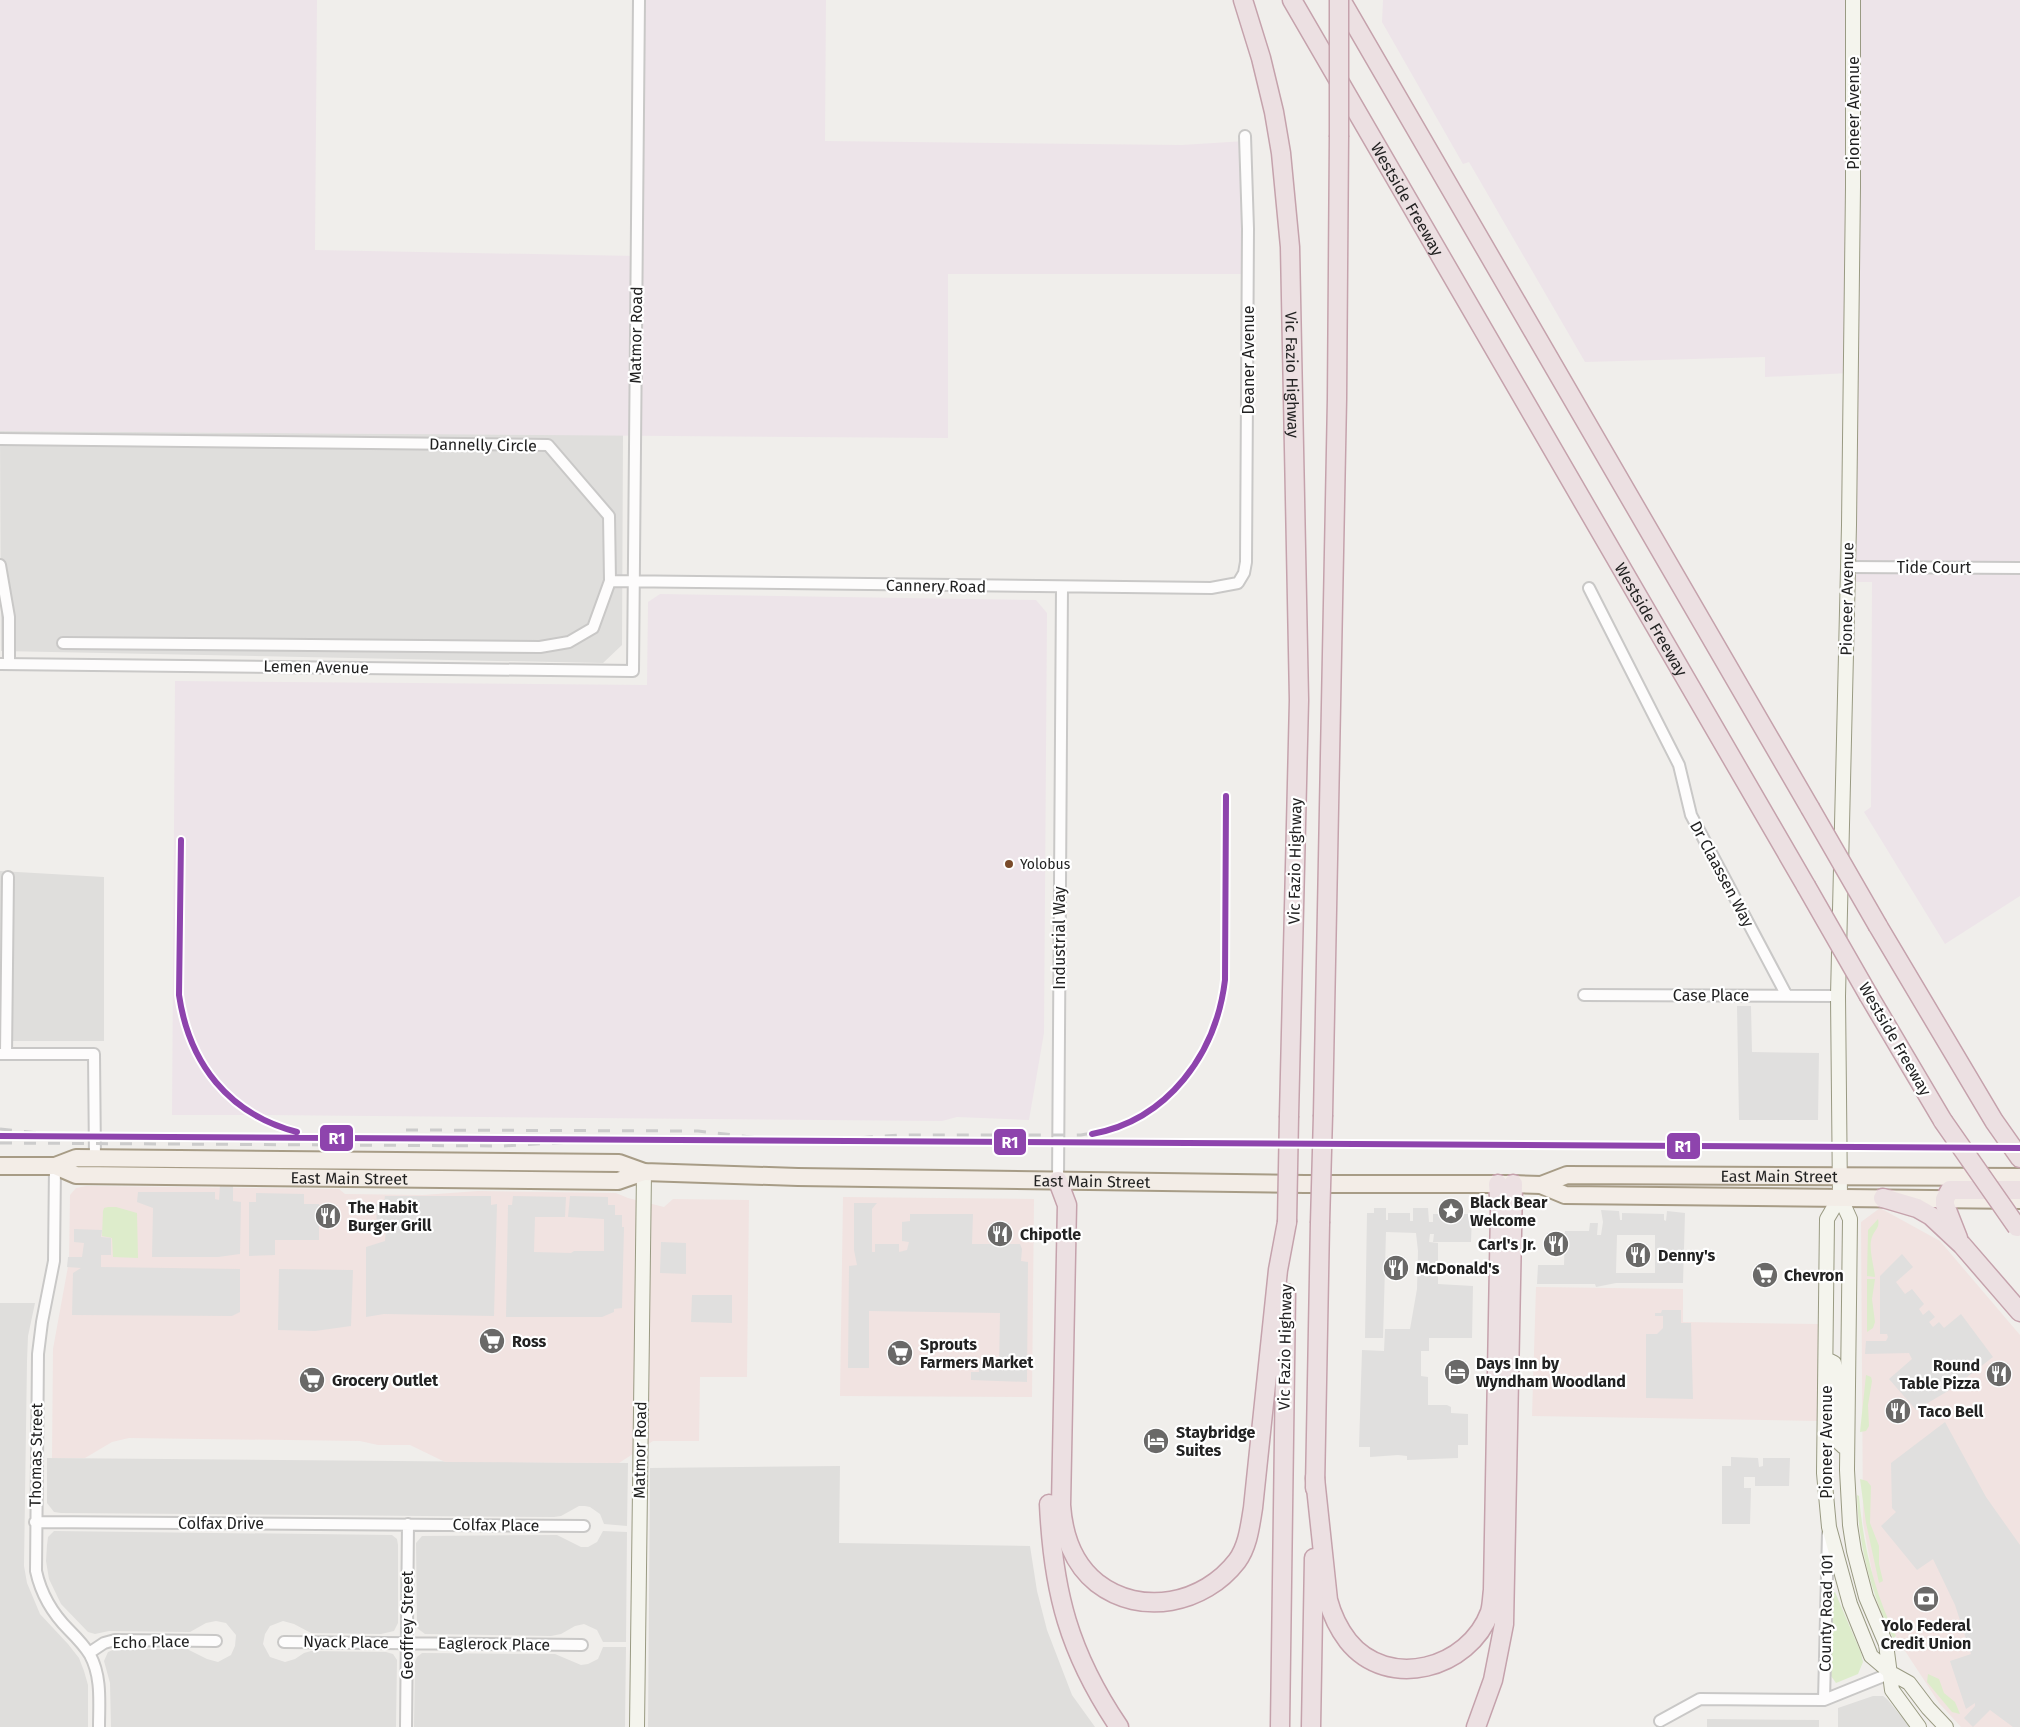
<svg xmlns="http://www.w3.org/2000/svg" width="2020" height="1727" font-family="'Fira Sans',sans-serif">
  <style>
    .residential { fill: #dfdedc }
    .commercial { fill: #f1e3e1 }
    .industrial { fill: #ede4e9 }
    .grass { fill: #ddeccb }
    .parking { fill: #e0dfde; fill-rule: evenodd }
    .lines { fill: none; stroke-linecap: round; stroke-linejoin: round }
    .street-casing { stroke: #c9c8c7; stroke-width: 14 }
    .secondary-casing { stroke: #999a82; stroke-width: 16 }
    .primary-casing { stroke: #a79c86; stroke-width: 20 }
    .highway-casing { stroke: #c5a2ac; stroke-width: 21 }
    .street { stroke: #fdfcfc; stroke-width: 10 }
    .secondary { stroke: #f4f4ed; stroke-width: 14 }
    .primary { stroke: #f3ede7; stroke-width: 16 }
    .highway { stroke: #ece0e2; stroke-width: 18 }
    .rail { stroke: #ccc; stroke-width: 3; stroke-dasharray: 12 12; stroke-linecap: butt }
    .highway-bridge-casing { stroke: #c5a2ac; stroke-width: 21; stroke-linecap: butt }
    .highway-bridge { stroke: #ece0e2; stroke-width: 18 }
    .rail-1-casing { stroke: #fff; stroke-width: 10 }
    .rail-1 { stroke: #8e44ad; stroke-width: 6 }
    .bus-dot { fill: #7a4b2a; stroke: #fff; stroke-width: 2 }
    .labels { text-anchor: middle; dominant-baseline: central; stroke-width: 4.5; stroke-linejoin: round; paint-order: stroke }
    .bus-label { font-size: 14px; fill: #222; stroke: #fff; text-anchor: start }
    .street-label { font-size: 16px; fill: #222; stroke: #fff }
    .poi-label { font-size: 16px; font-weight: bold; fill: #222; stroke: #fff; text-anchor: start }
    .line-badge { stroke: #fff; stroke-width: 2 }
    .badge-label { font-size: 16px; text-anchor: middle; font-weight: bold; fill: #fff }
  </style>
  <rect width="100%" height="100%" fill="#f0eeeb"/>
  <path class="residential" d="M0,431L623,435L622,645L603,663L1,651Z
    M0,871L104,877V1041H0Z
    M0,1303H35L28,1336L27,1361L24,1566L27,1583L40,1614L68,1644L79,1658L84,1671L88,1685V1727H0Z
    M47,1458L628,1463L627,1526L604,1524L600,1514L590,1507L585,1506H579L561,1516L554,1517L61,1513L54,1512L47,1503Z
    M840,1466L839,1543L1030,1546L1037,1591L1047,1630L1072,1695L1095,1727H648L650,1468Z
    M54,1531L392,1535L397,1539L398,1545V1623L394,1631L381,1634L311,1633L294,1624L283,1621L270,1626L265,1634L263,1644L270,1657L285,1662L295,1659L304,1653L311,1651L386,1652L393,1654L397,1660L396,1727H111L110,1683L104,1661L108,1652L115,1649H187L207,1659L218,1662L231,1655L235,1646L236,1635L226,1623L216,1621L206,1623L190,1632L109,1631L95,1634L88,1632L61,1604L49,1579L46,1561L47,1545L48,1537Z
    M603,1531L627,1532L626,1642H603L597,1630L584,1624L575,1626L561,1634L551,1636L425,1634L417,1628L416,1543L422,1536L557,1535L581,1547H588L597,1542Z
    M603,1647H626L625,1727H414L415,1662L417,1657L422,1653L555,1654L581,1665L588,1664L598,1659Z
    M1873,1696H1883L1887,1699L1910,1727H1838V1708Z
    M1707,1719L1819,1720V1727H1707Z"/>
  <path class="commercial" d="M86,1186L339,1189L345,1194L423,1195L478,1191L616,1193L628,1198L664,1207L673,1199L749,1200L747,1377H700L699,1441H653L619,1463L445,1462L410,1445H378L360,1441L129,1438L112,1442L85,1458H52L53,1349L69,1261L70,1195L76,1188Z
    M843,1197L1034,1199L1032,1397L840,1396Z
    M1880,1208L1940,1241L2020,1335V1727H1961L1939,1703L1879,1611L1863,1522L1861,1222Z
    M1536,1287L1683,1289V1322L1818,1324L1817,1421L1532,1416Z"/>
  <path class="industrial" d="M0,0H317L315,250L637,256L639,0H826L825,141L1182,145L1245,141V274H948V438L0,431Z
    M1383,0H2020V896L1945,944L1864,812L1871,807L1872,582H1848L1850,373L1765,377V357L1585,362L1469,162L1463,164L1382,22Z
    M660,594L1036,600L1047,613L1044,1033L1029,1120L957,1117L942,1121L265,1115L251,1108L246,1115H172L175,681L647,685L648,602Z"/>
  <path class="grass" d="M108,1207H116L137,1213L138,1258L113,1257L112,1238L102,1236L103,1211L104,1208Z
    M1878,1219C1880,1228 1875,1229 1872,1237C1868,1248 1874,1265 1875,1277L1867,1276L1868,1230Z
    M1867,1279H1875L1872,1299L1875,1322L1873,1328L1867,1332Z
    M1866,1375L1871,1377L1872,1381L1868,1405L1869,1426L1866,1431L1860,1432Z
    M1860,1479L1867,1481L1871,1486L1870,1523L1879,1546V1564L1883,1581L1879,1583L1866,1523Z
    M1857,1495L1859,1496C1863,1544 1874,1593 1896,1636L1893,1638C1871,1594 1858,1544 1857,1495Z
    M1835,1592L1861,1653L1863,1662L1858,1674L1836,1683L1831,1676L1829,1669L1831,1593Z
    M1928,1674L1939,1679L1944,1693L1955,1702L1960,1714L1952,1712L1927,1682Z"/>
  <path class="parking" d="M1737,1006H1751L1752,1052L1819,1053L1818,1120H1739Z
    M220,1185L233,1186V1201L241,1202L240,1254L218,1257H152L153,1208L137,1202L138,1192H215V1199L219,1200Z
    M256,1193L304,1194V1204H319V1240H275V1255L249,1256V1202H256Z
    M385,1196H491V1205L497,1204L494,1316L384,1314L366,1317V1247L385,1241L386,1228H377L376,1204H384Z
    M513,1196L566,1197L565,1217H535L534,1252L571,1253L574,1251H604V1219L568,1217L570,1196L608,1197V1205H615V1215H622V1227H624L622,1308L614,1309V1312L602,1317H506L508,1205H512Z
    M854,1203H877L872,1209V1252H875V1244H899V1252L907,1250L909,1242L902,1241V1222L910,1221V1214H973L972,1244H1020L1022,1249L1021,1261L1028,1262L1027,1382L971,1380V1372H979V1364L999,1365L1000,1313L869,1311V1368H848L849,1266L857,1265L854,1250Z
    M1374,1208H1386V1220H1388V1213H1410V1221H1413V1208H1428L1429,1222H1433V1214H1472L1471,1242H1433L1434,1234H1430L1429,1242L1438,1243V1284L1473,1286L1472,1338H1429V1351H1421V1376L1428,1377V1405H1447L1451,1407V1413L1468,1414V1445H1458V1458L1407,1460V1456L1398,1455L1370,1457V1447H1359L1362,1350L1384,1351L1385,1329H1410L1417,1289L1418,1251L1416,1233L1386,1232L1383,1338H1365L1367,1213H1374Z
    M1601,1210L1619,1211L1620,1220H1622V1213L1664,1214V1220L1666,1221L1667,1211L1685,1213L1683,1283H1616L1596,1287L1595,1284H1537L1538,1265H1564L1565,1231H1589L1590,1223H1598L1597,1235H1601L1603,1222ZM1617,1235H1655V1273H1616Z
    M74,1229L102,1230L101,1237L111,1238V1255H101V1267L240,1269V1312L232,1316L72,1315L73,1273L81,1268L67,1267L68,1257H82L84,1243L74,1242Z
    M661,1242L686,1243V1274L660,1273Z
    M1902,1254L1913,1267L1896,1282L1905,1294L1912,1289L1924,1304L1919,1309L1923,1315L1929,1310L1935,1317L1929,1322L1933,1327L1939,1322L1944,1328L1961,1314L1993,1357L1953,1388L1916,1410L1889,1379L1912,1359L1909,1353L1865,1354L1866,1341H1886L1888,1337L1887,1334H1880V1276Z
    M279,1269L353,1270L351,1326L315,1331L278,1330Z
    M692,1295H732V1323L691,1322Z
    M1662,1310H1681V1323H1691L1693,1399L1646,1398V1334H1657L1663,1328V1316H1655V1313H1661Z
    M1945,1422L1986,1497L2020,1545V1727H2013L1990,1710L1973,1727L1964,1718L1975,1706V1703L1966,1709L1950,1661L1971,1654L1955,1605L1933,1559L1917,1570L1881,1526L1896,1512L1892,1508L1891,1463Z
    M1731,1457L1758,1458L1759,1467L1763,1466V1458H1790L1789,1486H1755V1477H1744V1488H1751L1750,1524H1722V1466H1731Z"/>
  <g class="lines">
    <g class="street-casing">
      <path id="street" d="M0,439L548,445L609,516L610,581L593,628L569,642L540,647L63,643
        M0,565L9,617V664
        M1847,567L2020,568
        M610,581L1211,588L1238,583L1244,573L1246,562L1248,229L1245,136
        M1589,588L1679,765L1691,815L1787,996
        M0,664L633,671L639,0
        M1584,995L1838,996
        M0,1054H94L95,1159
        M6,1054L8,877
        M55,1166L54,1261L42,1322L38,1354L36,1571C41,1594 52,1613 69,1630C77,1638 84,1645 90,1655C102,1677 99,1703 99,1727
        M1058,1181L1062,587
        M35,1522L584,1526
        M284,1642L582,1645
        M89,1653L104,1643L115,1640L216,1641
        M1824,1700L1828,1533
        M1660,1721L1700,1699L1824,1700L1891,1673
        M406,1727L408,1524"/>
    </g>
    <g class="secondary-casing">
      <path id="secondary" d="M1853,0V187L1849,525L1838,996L1840,1197L1850,1219L1847,1470L1850,1525L1854,1551L1866,1597L1886,1644L1892,1690L1919,1727
        M1840,1197L1827,1219L1824,1473L1829,1527L1850,1604L1871,1656L1891,1673L1909,1683L1928,1708L1946,1727
        M1826,1359L1834,1363L1837,1393L1847,1414
        M1830,1403C1841,1420 1825,1436 1847,1449
        M637,1727L644,1172"/>
    </g>
    <g class="primary-casing">
      <g id="primary">
        <path id="s1" d="M0,1166H55L76,1158L619,1163L644,1172L798,1177L1305,1184H1513L1541,1185L1565,1195L2020,1200"/>
        <path id="s2" d="M55,1166L76,1175L618,1181L644,1172"/>
        <path id="s3" d="M1541,1185L1567,1175L2020,1177"/>
      </g>
    </g>
    <g class="highway-casing">
      <g id="highway">
        <path id="s4" d="M1243,0L1261,58L1274,112L1281,153L1290,247L1299,700L1289,1116"/>
        <path id="s5" d="M1292,0L1806,886"/>
        <path d="M1341,0L1810,808"/>
        <path d="M1878,926L1994,1121L2020,1158"/>
        <path d="M1869,996L1943,1121"/>
        <path d="M1323,1115L1337,399L1339,137"/>
        <path d="M1058,1181L1067,1205L1061,1505C1063,1534 1073,1564 1097,1583C1141,1617 1204,1604 1237,1561C1248,1546 1250,1526 1253,1508L1278,1270L1287,1222"/>
        <path d="M1883,1198L1917,1208L1931,1216L1962,1245L2020,1312"/>
        <path d="M1958,1238L1945,1205V1199L1950,1190H2020"/>
        <path d="M1315,1478L1328,1600C1332,1615 1338,1628 1348,1641C1388,1691 1469,1669 1490,1612C1492,1605 1492,1597 1493,1590L1500,1210L1498,1184"/>
        <path d="M1315,1488L1320,1223"/>
        <path d="M1049,1504C1053,1592 1069,1653 1119,1727"/>
        <path d="M1280,1727L1286,1293"/>
        <path d="M1311,1727L1314,1558"/>
        <path d="M1476,1727L1493,1680L1504,1624L1513,1184"/>
      </g>
    </g>
    <use href="#street" class="street"/>
    <use href="#secondary" class="secondary"/>
    <use href="#primary" class="primary"/>
    <use href="#highway" class="highway"/>
    <path class="rail" d="M181,840L179,995C192,1078 248,1132 333,1138
      M0,1129L65,1136
      M406,1130L698,1131L787,1141
      M813,1141L899,1135H1081C1169,1124 1221,1052 1226,967V796
      M0,1143L502,1146L627,1139"/>
    <g class="highway-bridge-casing">
      <path id="highway-bridge" d="M1339,137V0
        M1810,808L1878,926
        M1806,886L1869,996
        M1943,1121L2017,1227
        M1287,1222L1289,1116
        M1320,1223L1323,1115"/>
    </g>
    <use href="#highway-bridge" class="highway-bridge"/>
    <g class="rail-1-casing">
      <path id="rail-1" d="M181,840L179,995C189,1063 228,1114 297,1132
        M1092,1134C1168,1120 1216,1054 1225,980L1226,796
        M0,1136L2020,1148"/>
    </g>
    <use href="#rail-1" class="rail-1"/>
  </g>
  <defs>
    <g id="sight-disc" transform="scale(1.35)"><circle r="9.5" fill="#6a6968" stroke="#fff"/><path d="M0-6L1.8-2.2L6-1.7L2.9 1.2L3.7 5.4L0 3.3L-3.7 5.4L-2.9 1.2L-6-1.7L-1.8-2.2Z" fill="#fff"/></g>
    <g id="restaurant-disc" transform="scale(1.35)"><circle r="9.5" fill="#6a6968" stroke="#fff"/><path d="M-5-6h1v4h1v-4h1v4h1v-4h1v5L-1.5 .5V6h-2V.5L-5-1ZM5-6V6H3V1.5H1.5Q1.5-4 5-6Z" fill="#fff"/></g>
    <g id="supermarket-disc" transform="scale(1.35)"><circle r="9.5" fill="#6a6968" stroke="#fff"/><path d="M-6-5.5h2.5l.6 2H6L4.5 2H-2.5L-4.4-4H-6ZM-1.5 3.2a1.3 1.3 0 1 0 .1 0ZM3 3.2a1.3 1.3 0 1 0 .1 0Z" fill="#fff"/></g>
    <g id="hotel-disc" transform="scale(1.35)"><circle r="9.5" fill="#6a6968" stroke="#fff"/><path d="M-6-4.5h1.5V1H6V5H4.5V3h-9V5H-6ZM-4 0a1.8 1.8 0 1 1 3.6 0ZM.5 0V-2.5h3Q6-2.5 6 0Z" fill="#fff"/></g>
    <g id="bank-disc" transform="scale(1.35)"><circle r="9.5" fill="#6a6968" stroke="#fff"/><path d="M-6-4H6V4H-6ZM0-2.3a2.3 2.3 0 1 0 0 4.6a2.3 2.3 0 1 0 0-4.6Z" fill="#fff"/></g>
  </defs>
  <g fill-rule="evenodd">
    <use href="#sight-disc" x="1451" y="1211"/>
    <use href="#restaurant-disc" x="328" y="1216"/>
    <use href="#restaurant-disc" x="1000" y="1234"/>
    <use href="#restaurant-disc" x="1556" y="1244"/>
    <use href="#restaurant-disc" x="1638" y="1255"/>
    <use href="#restaurant-disc" x="1396" y="1268"/>
    <use href="#supermarket-disc" x="1765" y="1275"/>
    <use href="#supermarket-disc" x="492" y="1341"/>
    <use href="#supermarket-disc" x="900" y="1353"/>
    <use href="#hotel-disc" x="1457" y="1372"/>
    <use href="#restaurant-disc" x="1999" y="1374"/>
    <use href="#supermarket-disc" x="312" y="1380"/>
    <use href="#restaurant-disc" x="1898" y="1411"/>
    <use href="#hotel-disc" x="1156" y="1441"/>
    <use href="#bank-disc" x="1926" y="1599"/>
  </g>
  <circle class="bus-dot" cx="1009" cy="864" r="5"/>
  <g class="labels">
    <g class="bus-label">
      <text x="1020" y="864">Yolobus</text>
    </g>
    <g class="street-label">
      <text transform="translate(1853 113) rotate(-90)">Pioneer Avenue</text>
      <text stroke="none"><textPath href="#s5" startOffset="230">Westside Freeway</textPath></text>
      <text transform="translate(636 335) rotate(-89)">Matmor Road</text>
      <text transform="translate(1248 360) rotate(-90)">Deaner Avenue</text>
      <text stroke="none"><textPath href="#s4" startOffset="380">Vic Fazio Highway</textPath></text>
      <text transform="translate(483 445) rotate(1)">Dannelly Circle</text>
      <text x="1934" y="567">Tide Court</text>
      <text transform="translate(936 586) rotate(1)">Cannery Road</text>
      <text transform="translate(1847 599) rotate(-89)">Pioneer Avenue</text>
      <text stroke="none"><textPath href="#s5" startOffset="716">Westside Freeway</textPath></text>
      <text transform="translate(316 667) rotate(1)">Lemen Avenue</text>
      <text transform="translate(1295 861) rotate(-89)">Vic Fazio Highway</text>
      <text transform="translate(1722 874) rotate(62)">Dr Claassen Way</text>
      <text transform="translate(1059 938) rotate(-90)">Industrial Way</text>
      <text x="1711" y="995">Case Place</text>
      <text transform="translate(1895 1039) rotate(60)">Westside Freeway</text>
      <text stroke="none"><textPath href="#s3" startOffset="240">East Main Street</textPath></text>
      <text stroke="none"><textPath href="#s2" startOffset="296">East Main Street</textPath></text>
      <text stroke="none"><textPath href="#s1" startOffset="1095">East Main Street</textPath></text>
      <text transform="translate(1285 1347) rotate(-89)">Vic Fazio Highway</text>
      <text transform="translate(1826 1442) rotate(-90)">Pioneer Avenue</text>
      <text transform="translate(640 1450) rotate(-89)">Matmor Road</text>
      <text transform="translate(36 1455) rotate(-89)">Thomas Street</text>
      <text x="221" y="1523">Colfax Drive</text>
      <text transform="translate(496 1525) rotate(1)">Colfax Place</text>
      <text transform="translate(1826 1613) rotate(-89)">County Road 101</text>
      <text transform="translate(407 1625) rotate(-90)">Geoffrey Street</text>
      <text transform="translate(151 1642) rotate(-1)">Echo Place</text>
      <text transform="translate(346 1642) rotate(1)">Nyack Place</text>
      <text transform="translate(494 1644) rotate(1)">Eaglerock Place</text>
    </g>
    <g class="poi-label">
      <text x="1470" y="1202">Black Bear<tspan x="1470" dy="18">Welcome</tspan></text>
      <text x="348" y="1207">The Habit<tspan x="348" dy="18">Burger Grill</tspan></text>
      <text x="1020" y="1234">Chipotle</text>
      <text x="1536" y="1244" text-anchor="end">Carl's Jr.</text>
      <text x="1658" y="1255">Denny's</text>
      <text x="1416" y="1268">McDonald's</text>
      <text x="1784" y="1275">Chevron</text>
      <text x="512" y="1341">Ross</text>
      <text x="920" y="1344">Sprouts<tspan x="920" dy="18">Farmers Market</tspan></text>
      <text x="1476" y="1363">Days Inn by<tspan x="1476" dy="18">Wyndham Woodland</tspan></text>
      <text x="1980" y="1365" text-anchor="end">Round<tspan x="1980" dy="18">Table Pizza</tspan></text>
      <text x="332" y="1380">Grocery Outlet</text>
      <text x="1918" y="1411">Taco Bell</text>
      <text x="1176" y="1432">Staybridge<tspan x="1176" dy="18">Suites</tspan></text>
      <text x="1926" y="1625" text-anchor="middle">Yolo Federal<tspan x="1926" dy="18">Credit Union</tspan></text>
    </g>
  </g>
  <g class="line-badge">
    <rect x="319" y="1124" width="35" height="28" rx="6" fill="#8e44ad"/>
    <rect x="993" y="1128" width="34" height="28" rx="6" fill="#8e44ad"/>
    <rect x="1666" y="1132" width="35" height="28" rx="6" fill="#8e44ad"/>
  </g>
  <g class="badge-label">
    <text x="337" y="1144">R1</text>
    <text x="1010" y="1148">R1</text>
    <text x="1683" y="1152">R1</text>
  </g>
</svg>
